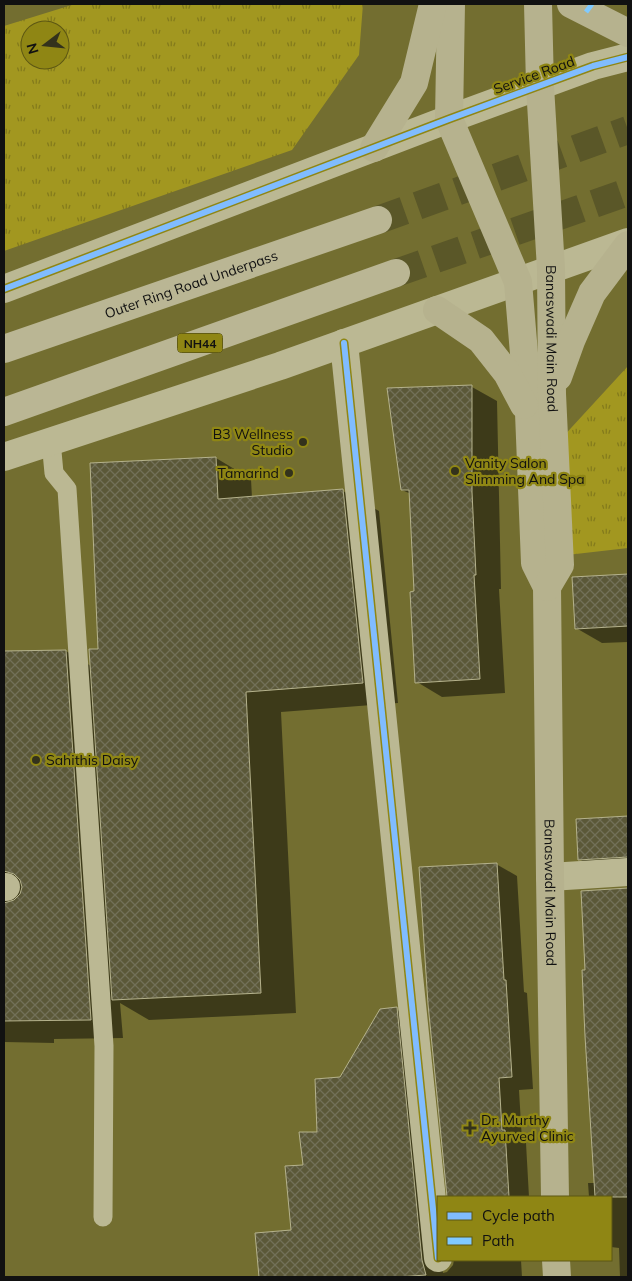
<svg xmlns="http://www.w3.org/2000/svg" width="632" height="1281" font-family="Mulish,sans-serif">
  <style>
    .grass { fill: url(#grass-tufts); fill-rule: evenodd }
    .shadow { fill: #0007 }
    .building { fill: url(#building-cross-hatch); stroke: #b5b28c }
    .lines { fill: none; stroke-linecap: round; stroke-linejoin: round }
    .trunk-tunnel { stroke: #5a5728; stroke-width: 28; stroke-dasharray: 28 14; stroke-linecap: butt }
    .service { stroke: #bbb893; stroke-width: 19 }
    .minor { stroke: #bbb893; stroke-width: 28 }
    .tertiary { stroke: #bbb893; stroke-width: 28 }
    .secondary { stroke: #b6b28e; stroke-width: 28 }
    .trunk { stroke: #bab694; stroke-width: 28 }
    .quiet { stroke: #80caff; stroke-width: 5; stroke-dasharray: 10 5; stroke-linecap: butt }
    .cycleway-casing { stroke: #8f8614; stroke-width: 9 }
    .cycleway { stroke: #80bcff; stroke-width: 6 }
    .poi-dot { fill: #33321c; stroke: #8f8614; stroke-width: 2 }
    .labels { text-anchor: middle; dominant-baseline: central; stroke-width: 4.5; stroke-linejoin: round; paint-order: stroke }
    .shield { fill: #8f8614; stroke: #373412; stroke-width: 1 }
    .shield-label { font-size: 12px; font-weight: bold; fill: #111 }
    .street-label { font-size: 14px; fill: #111; stroke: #8f8614 }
    .poi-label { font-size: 14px; fill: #111; stroke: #8f8614; text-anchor: start }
  </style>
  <defs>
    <pattern id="grass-tufts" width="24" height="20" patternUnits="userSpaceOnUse" patternTransform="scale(1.25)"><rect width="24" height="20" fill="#a29720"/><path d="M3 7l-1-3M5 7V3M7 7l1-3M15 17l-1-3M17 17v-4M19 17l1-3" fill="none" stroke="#837a1b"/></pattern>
    <pattern id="building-cross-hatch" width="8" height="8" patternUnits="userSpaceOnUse" patternTransform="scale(1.25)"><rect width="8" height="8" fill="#5b5838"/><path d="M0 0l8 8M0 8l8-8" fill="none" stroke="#727058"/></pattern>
  </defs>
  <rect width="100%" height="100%" fill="#736e30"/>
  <path class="grass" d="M75,4H363L359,55L292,150L4,251V26ZM30,30H60V60H30Z
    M628,366V548L567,555L560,440Z"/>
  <path class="shadow" d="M472,387L497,401L501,589H499L505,693L442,697L417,682L415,593L411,494L402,490Z
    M216,458L251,479L252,498L343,491L379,511L398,703L281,712L296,1013L149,1020L120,1003L123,1038L54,1039V1043L4,1042V652L66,651L91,666Z
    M628,575V642L602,643L576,628L574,578Z
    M628,817V869L600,871L579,859L577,820Z
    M496,864L517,876L524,992L527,993L533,1089L519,1090L522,1141L526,1143L529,1197H449L429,1004Z
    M628,889V1277H620L619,1248L611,1247V1197H589L588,1183H596L582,892Z
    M396,1009L417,1021L443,1273L447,1272L453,1265L454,1260H521L522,1277H260L256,1234L292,1231L304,1166L341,1078Z"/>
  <path class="building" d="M472,385V492L476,575H474L480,679L415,683L410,592L414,591L409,490H401L387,388Z
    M216,457L218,499L343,489L363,683L246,692L261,993L112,1000L89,649H98L90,463Z
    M628,574V626L575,629L572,577Z
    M66,650L91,1020L4,1021V903L14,900L20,894L22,887L20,880L14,874L4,871V651Z
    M628,816V857L578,860L576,819Z
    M497,863L504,980H506L512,1077L499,1078L502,1130H505L509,1197H447L428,1004L419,867Z
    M628,888V1197H595L585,1036L582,970H585L581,891Z
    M397,1007L422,1260L426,1275L398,1277H259L255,1233L291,1230L285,1166L303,1165L299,1132H317L315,1079L340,1077L380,1009Z"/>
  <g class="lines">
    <path class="trunk-tunnel" d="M378,220L628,130
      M396,273L628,192"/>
    <path class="service" d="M51,441L54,473L67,489L104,1046L103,1217"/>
    <path class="minor" d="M344,343L438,1258
      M550,877L628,872
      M4,887H6"/>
    <path class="tertiary" d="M4,289L449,119L593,66L628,57
      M4,457L280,366L628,242"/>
    <g class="secondary">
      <path id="s1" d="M451,4L449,119L518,282L529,413L535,563L547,587L550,877L555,1197"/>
      <path id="s2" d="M538,4L540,86L551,269L552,394L560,565L547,587"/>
      <path d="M571,4L628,33"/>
      <path d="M374,148L414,83L433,4"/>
      <path d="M437,310L481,340L507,373L524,405"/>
      <path d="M558,377L571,341L592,293L628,245"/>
      <path d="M556,1260L557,1277"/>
    </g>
    <g class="trunk">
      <path id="s3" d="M4,349L378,220"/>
      <path d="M4,412L396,273"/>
    </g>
    <path class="quiet" d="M586,12L592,4"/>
    <g class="cycleway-casing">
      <path id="cycleway" d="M4,289L449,119L593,66L628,57
        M344,343L438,1258"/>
    </g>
    <use href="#cycleway" class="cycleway"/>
  </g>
  <g class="poi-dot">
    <circle cx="303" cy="442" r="5"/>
    <circle cx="455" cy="471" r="5"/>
    <circle cx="289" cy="473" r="5"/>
    <circle cx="36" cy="760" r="5"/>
    <path d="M467.5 1120.5h5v5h5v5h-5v5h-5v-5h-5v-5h5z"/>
  </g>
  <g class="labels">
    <rect class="shield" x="177.5" y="333.5" width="45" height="19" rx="4"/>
    <g class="shield-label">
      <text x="200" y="343">NH44</text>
    </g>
    <g class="street-label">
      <text transform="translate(534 75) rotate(-20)">Service Road</text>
      <text stroke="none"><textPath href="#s3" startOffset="198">Outer Ring Road Underpass</textPath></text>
      <text stroke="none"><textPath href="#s2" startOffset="335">Banaswadi Main Road</textPath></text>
      <text stroke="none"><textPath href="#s1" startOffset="906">Banaswadi Main Road</textPath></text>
    </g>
    <g class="poi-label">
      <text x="293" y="434" text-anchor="end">B3 Wellness<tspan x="293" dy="16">Studio</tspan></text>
      <text x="465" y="463">Vanity Salon<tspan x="465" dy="16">Slimming And Spa</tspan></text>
      <text x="279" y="473" text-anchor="end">Tamarind</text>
      <text x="46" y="760">Sahithis Daisy</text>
      <text x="481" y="1120">Dr. Murthy<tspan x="481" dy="16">Ayurved Clinic</tspan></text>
    </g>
  </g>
  <rect width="632" height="1281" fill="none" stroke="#111111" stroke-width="10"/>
  <rect x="437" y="1196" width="175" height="65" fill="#8f8614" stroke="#5d5713"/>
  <rect x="447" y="1212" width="25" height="8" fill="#80bcff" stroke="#5d5713"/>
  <text x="482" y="1221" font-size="15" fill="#111111">Cycle path</text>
  <rect x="447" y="1237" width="25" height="8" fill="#80caff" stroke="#5d5713"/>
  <text x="482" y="1246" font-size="15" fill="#111111">Path</text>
  <g transform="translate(45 45) rotate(254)"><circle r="24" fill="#8f8614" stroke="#5d5713"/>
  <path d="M0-4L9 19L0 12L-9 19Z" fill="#33321c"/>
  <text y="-8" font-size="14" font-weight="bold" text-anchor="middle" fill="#111111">N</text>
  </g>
</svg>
